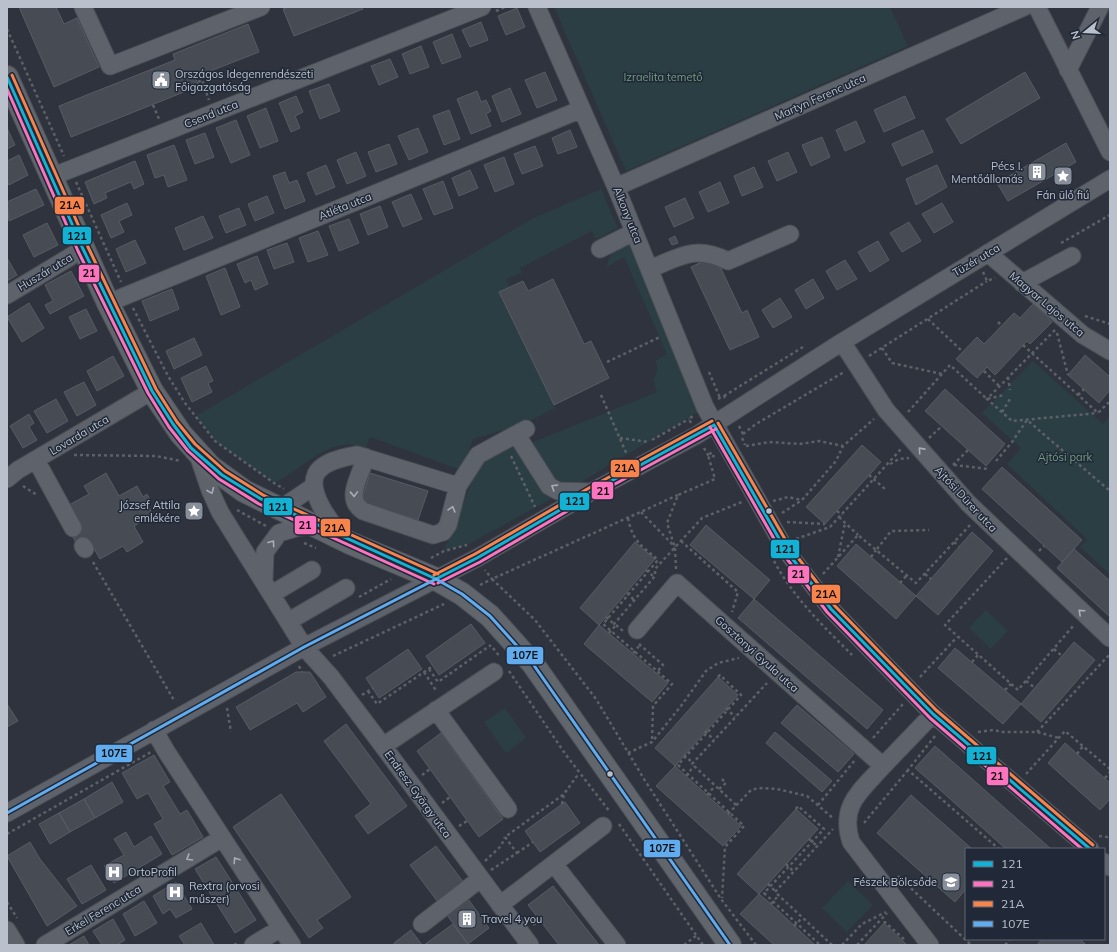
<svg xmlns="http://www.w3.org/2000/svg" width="1117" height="952" font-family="Mulish,sans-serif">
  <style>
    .green { fill: #2b3e43 }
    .building { fill: #474c54; stroke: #575b64 }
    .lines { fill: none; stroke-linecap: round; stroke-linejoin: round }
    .minor-casing { stroke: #4b4e55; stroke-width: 19 }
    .major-casing { stroke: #4c5059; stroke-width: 24 }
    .path { stroke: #5c6167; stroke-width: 2.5; stroke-dasharray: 3 3; stroke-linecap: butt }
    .minor { stroke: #5e626a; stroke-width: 17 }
    .major { stroke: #61656c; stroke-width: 22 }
    .bus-1-casing { stroke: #212938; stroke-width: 6 }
    .bus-2-casing { stroke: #212938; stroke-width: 6 }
    .bus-3-casing { stroke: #212938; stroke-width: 6 }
    .bus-4-casing { stroke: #212938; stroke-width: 6 }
    .bus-1 { stroke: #13b2d5; stroke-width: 3 }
    .bus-2 { stroke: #fc73be; stroke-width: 3 }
    .bus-3 { stroke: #f8844c; stroke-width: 3 }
    .bus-4 { stroke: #60acee; stroke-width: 3 }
    .oneway { stroke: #a8adb8 }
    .bus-dot { fill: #bac0cc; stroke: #212938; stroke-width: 1.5 }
    .labels { text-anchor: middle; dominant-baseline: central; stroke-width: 3; stroke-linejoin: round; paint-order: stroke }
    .poi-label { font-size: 11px; fill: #bac0cc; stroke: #212938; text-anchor: start }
    .park-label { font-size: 11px; fill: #719d7d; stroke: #212938 }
    .street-label { font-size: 11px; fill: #bac0cc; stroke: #212938 }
    .line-badge { stroke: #212938; stroke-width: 1.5 }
    .pale-badge-label { font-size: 11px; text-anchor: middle; font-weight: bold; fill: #111 }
  </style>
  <rect width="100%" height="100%" fill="#2e333d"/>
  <path class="green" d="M554,7H890L908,46L626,171Z
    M601,189L618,228L596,239L592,231L520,268L522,273L506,279L510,287L500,292L555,408L524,424L473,439L461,470L370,437L364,451C361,449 357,446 353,445C326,440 297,473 274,483L215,441L196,416L532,219Z
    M630,241L698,412L568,490L558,491L531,443L657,392L653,380C657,373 659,369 655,361L667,354L624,257L607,267C608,253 618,249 630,241Z
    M1033,361L1103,424L1109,417L1110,418V574L1080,547L1087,539L1007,464L1021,448L982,413Z
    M506,446H514L520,449C528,465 535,491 553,498L467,545L444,551L479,464Z
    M986,610L1008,631L991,649L969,628Z
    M505,708L526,738L506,753L484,722Z
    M848,881L873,905L847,932L822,908Z"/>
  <path class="building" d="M19,7H56L64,24L77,18L99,67L54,87Z
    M289,7H362L363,9L294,36L283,9Z
    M517,8L525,27L506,35L498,16Z
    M481,22L488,40L470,47L462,30Z
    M248,24L259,52L195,77L199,86L71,137L59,106L175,60L173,54Z
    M452,34L461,57L442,64L433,42Z
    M421,46L429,67L410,74L402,54Z
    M390,59L398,77L379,85L371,66Z
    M545,72L557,100L537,108L525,80Z
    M1025,72L1040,98L961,144L946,119Z
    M329,84L340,111L320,119L309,91Z
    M510,88L521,114L502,122L492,96Z
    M477,91L481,102L486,100L491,111L486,114L491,126L471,134L457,99Z
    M296,96L303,112L295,116L300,128L291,132L279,103Z
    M905,96L915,118L884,132L874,110Z
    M266,108L278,141L260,148L247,116Z
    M449,110L460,139L444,145L433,116Z
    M236,120L250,155L231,163L216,128Z
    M856,121L865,142L845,151L836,130Z
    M7,128L15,145L7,149Z
    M418,128L428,152L409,160L398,136Z
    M570,130L577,147L558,154L552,138Z
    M923,130L933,152L902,166L892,144Z
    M205,133L214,157L195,164L186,140Z
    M822,137L830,157L811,166L802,145Z
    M1066,143L1076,162L1008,201L997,183Z
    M389,144L397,164L376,172L368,152Z
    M174,145L187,180L168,187L164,175L155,178L147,155Z
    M535,146L543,166L522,174L514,154Z
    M356,152L366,176L347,184L337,160Z
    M788,152L797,172L777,181L768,161Z
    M19,155L28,175L9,185L7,180V161Z
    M504,157L514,184L495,192L484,165Z
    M135,161L144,184L134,189L131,182L105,193L107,198L94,204L85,182Z
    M326,165L335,187L316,195L307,173Z
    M937,165L947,187L916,205L906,179Z
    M754,167L763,187L742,196L734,176Z
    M470,170L478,188L459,196L452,178Z
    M285,172L289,183L297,180L305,201L285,209L273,176Z
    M443,181L453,208L434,215L423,189Z
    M720,182L729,203L708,212L699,192Z
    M36,189L44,205L9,221L7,202Z
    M411,194L422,219L403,227L392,202Z
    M267,196L274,213L255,221L248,204Z
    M685,198L694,218L674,227L665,207Z
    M127,203L132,215L119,221L124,232L111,238L101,215Z
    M942,203L953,222L934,233L922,214Z
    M380,206L388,227L368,235L360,214Z
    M239,208L246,225L226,233L219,216Z
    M203,216L213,238L184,250L175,228Z
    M349,219L359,243L339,251L329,226Z
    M909,222L921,241L902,252L890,233Z
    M47,223L58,245L34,257L23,235Z
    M318,231L328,255L308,262L299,238Z
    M675,236L678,243L672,245L669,239Z
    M135,240L146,263L126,272L116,249Z
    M878,241L889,260L870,272L858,252Z
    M287,243L294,262L274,269L267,250Z
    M257,256L268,284L255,290L251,280L245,283L237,264Z
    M715,256L742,313L747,310L759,337L730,350L691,267Z
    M7,258L17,275L7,281Z
    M845,260L857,279L837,290L826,271Z
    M225,268L240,307L221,315L206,276Z
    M71,271L84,296L50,314L45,305L53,301L45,285Z
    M553,279L584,344L591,341L609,378L554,405L499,292L523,281L528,291Z
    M813,279L824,298L806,309L795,290Z
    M172,289L179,309L150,321L142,301Z
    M780,298L792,317L773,328L762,310Z
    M29,303L44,328L22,342L7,317Z
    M1033,304L1052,322L1030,344L1027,341L995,375L987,367L977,378L956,359L977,337L984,344L1014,313L1020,318Z
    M86,309L97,331L80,339L69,317Z
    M194,338L202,355L174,369L166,351Z
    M1085,355L1110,377V390L1099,403L1068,375Z
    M113,356L124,376L97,391L87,371Z
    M206,366L213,381L208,383L212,392L192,402L181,378Z
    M84,382L96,405L77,416L64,392Z
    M945,389L1005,444L986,466L925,411Z
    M56,399L68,421L47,433L34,411Z
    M29,414L34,423L29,427L37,440L23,448L10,426Z
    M862,445L881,462L825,524L806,507Z
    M1002,467L1082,540L1062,562L982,489Z
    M106,473L119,496L137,486L143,497L147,494L151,502L147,504L153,515L134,526L143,542L127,552L123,546L100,559L90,542L79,548L69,530V505L89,494L84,486Z
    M370,473L428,491L418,520L361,502Z
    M706,525L770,580L754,599L690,545Z
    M972,532L993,551L938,615L916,596Z
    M635,542L655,559L599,625L580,608Z
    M856,544L916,596L896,619L837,566Z
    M1074,549L1110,581V617L1057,568Z
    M754,599L883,710L867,729L738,618Z
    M471,624L485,643L439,675L426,656Z
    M599,625L668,683L652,702L584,644Z
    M1074,642L1095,660L1041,722L1021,704Z
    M955,648L1021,704L1003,724L938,668Z
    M408,649L422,669L379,698L366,678Z
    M296,672H310L326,697L303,712L297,703L250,730L236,707Z
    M718,677L738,695L675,766L655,748Z
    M7,704L18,721L7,727Z
    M797,705L854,754L838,772L781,723Z
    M346,724L407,806L368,834L355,816L371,804L324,741Z
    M775,732L832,781L822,792L766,743Z
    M441,733L503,819L479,837L417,751Z
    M1065,743L1110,783V799L1100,810L1048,763Z
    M935,746L1051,849H1006L938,788L915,768Z
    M154,755L170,782L163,786L180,814L187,810L203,837L172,855L154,824L163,819L148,793L137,799L122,773Z
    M675,766L741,826L723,846L656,786Z
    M112,782L123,802L95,818L84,799Z
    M281,794L351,897L317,920L323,928L309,938L233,827Z
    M911,795L972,849H966V889L955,902L877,833Z
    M84,799L95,818L70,832L59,813Z
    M565,802L580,823L540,852L525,831Z
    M796,809L818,829L759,894L737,874Z
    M59,813L70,832L50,844L39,824Z
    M126,832L134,847L151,836L162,854L114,883L104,866L124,855L114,839Z
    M30,842L40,859L77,906L47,926L7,856Z
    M436,846L464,883L438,902L410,865Z
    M216,857L256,920L235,933L195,869Z
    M91,865L106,890L82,904L67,879Z
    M176,882L192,909L176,918L170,909L163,914L153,896Z
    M553,886L599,945H559L528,905Z
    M759,894L771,904L815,945H774L740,914Z
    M468,899L489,928L468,944L447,915Z
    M144,901L157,923L135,936L123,914Z
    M113,919L125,940L117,945H102L93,931Z
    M201,923L214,945H185L179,936Z
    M884,923L906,944V945H864Z
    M453,924L468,944L466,945H424Z
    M411,930L422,945H395L394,943Z
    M84,936L89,945H69Z
    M1042,939H1080L1086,945H1037Z"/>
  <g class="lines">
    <g class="minor-casing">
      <path id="minor" d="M83,7L110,66L261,7
        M537,7L616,187L705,407L785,549L831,609L933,714L1090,849
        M1037,7L1110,152
        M1068,70L1100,7
        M51,177L482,7
        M616,187L1024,7
        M600,249L634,232
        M988,253L1083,335L1110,351
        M650,269C681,256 696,245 728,261L790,234
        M1022,283L1072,256
        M7,295L83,249
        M108,303L582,109
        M842,342L886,410L968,503L1110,638
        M514,436L520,440L549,486L558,491L591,492
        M198,455L210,490L220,512L304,647L331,677L383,746L530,945
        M365,457C362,476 343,497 363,511L433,535L443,532L448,525L458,486
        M36,460L73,528
        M7,479L18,470L152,391
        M280,509L314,486
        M343,536C331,524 307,492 316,474C322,462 344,457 357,455L458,486L478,455L526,429
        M83,546L85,549
        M264,579L265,552L279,533L299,527L316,526
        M272,594L312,570
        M289,621L346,588
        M637,630L677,583L883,766C861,791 839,805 851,842L930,945
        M436,710L508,809
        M154,730L166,751L292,945
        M383,746L494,672
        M883,766L933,714
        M7,813L304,647L477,558L591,492L697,435L842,342L1110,179
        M1104,862L1110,867
        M554,864L617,945
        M500,905L603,826
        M422,924L480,879
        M7,930L16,945
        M45,945L222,838
        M253,945L281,928"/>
    </g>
    <g class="major-casing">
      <path id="major" d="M7,77L108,303L152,391L181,434L211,467L244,491L350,543L436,579L462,594L490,616L533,664L730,945"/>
    </g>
    <path class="path" d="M496,11L505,7
      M7,29L64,156
      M198,82L202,80L209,100
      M153,105L159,119
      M76,182L121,282
      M1061,243L1110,215
      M983,272L987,281L995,278
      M133,308L168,376L185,403L215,441L274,483L284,489
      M1085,316L1110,324
      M928,319L963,352
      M998,322L1002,326
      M1055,330L987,399L1012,421L1098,413
      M1057,333L1068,375
      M1023,345L1098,413L1108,403L1110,406
      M882,348L892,363L942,374
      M869,356L987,281
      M607,362L660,337
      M984,371L999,386
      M709,372L720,398
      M1008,377L1010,390
      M601,395L627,455
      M1078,395L1084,389
      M724,396L803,347
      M718,399L724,396L726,400
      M908,412L950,365L987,399L1004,395
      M1002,412L1010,399
      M691,423L689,419L694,415
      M739,426L743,434
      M743,434L756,424L844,372
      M620,438L649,442
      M742,438L745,445
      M929,438L942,426
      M652,440L689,419
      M746,446L769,442L800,444L819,441L843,446
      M704,448L708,455L717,457
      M74,455L156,456L181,461
      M511,456L535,507
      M996,461L1012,442L1027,420L1110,491
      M1078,462L1088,452
      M890,464L899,459L909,458
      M953,465L968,450
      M954,465L989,469
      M869,475L885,489
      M23,486L37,495
      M678,495L492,579L535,620L596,699L644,779L721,899L756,945
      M773,501L788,497L801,500
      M237,510L266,526
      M837,511L842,515
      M641,512L675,547
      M782,513L802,500L836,461L843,446L874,419
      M839,517L858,535
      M628,518C633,542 640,544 658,560L603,624L672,684L653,706L652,742
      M787,522L825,524
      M796,539L830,527L901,449
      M681,541L738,592L732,612
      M954,542L959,546
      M304,543L316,548
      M877,549L891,531L929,530
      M1039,551L1044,546
      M838,557L845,523
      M871,557L876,550
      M431,558L444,551L467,545
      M1007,558L945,625L1018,690L1074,625
      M774,561C793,597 824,627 852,655
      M93,562L175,702
      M676,569L675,548L667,523L678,495L715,479L708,455L714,451
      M646,570L654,577
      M823,574L858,535L916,583L970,525
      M925,574L931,579
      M900,583L907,575
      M480,585L492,579L485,570
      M627,593L634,600
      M359,597L391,579
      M606,617L614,624
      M616,625L623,631
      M609,633L616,625L614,624L655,576V569L702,518L742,502
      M639,644L663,665L656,673
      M493,648L500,657
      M1054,649L1062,656
      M633,653L640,645
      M333,656L444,604
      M972,662L978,655
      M299,666L302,672
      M429,669L438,682L491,645
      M509,671L566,755L610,812
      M424,672L437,692
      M718,677L720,675L741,695L678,765L744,826L725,847L722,898
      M920,677L957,637
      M1026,681L1035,688
      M1005,690L1011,684
      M368,691L377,704L433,666
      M362,695L373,688
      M227,708L231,732
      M726,708L735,717
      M705,731L714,740
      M978,732L993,730L1003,732H1037L1059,738
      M1037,732L1110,654
      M935,736L908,770L999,849
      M873,738L903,704
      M628,753L652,742L681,706L706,671L718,663L739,658
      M1077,754L1083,746
      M684,755L693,763
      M1026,774L1065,731L1110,769
      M422,775L430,769
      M686,776L694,766
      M1105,778L1110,772
      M719,789L726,783L720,777
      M707,795L715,786
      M442,803L450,797
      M562,804L564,794L579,773
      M736,805L692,764L767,683
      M818,805L855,760
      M796,809L798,806L824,829L764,893L820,945
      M728,814L751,790L759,788L777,789L807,796L834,819
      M864,823L908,770
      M619,824L703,945
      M459,826L467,821
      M7,834L151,752
      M1099,836L1107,837L1110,835
      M809,839L817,846
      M517,853L533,842
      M485,861L501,846L505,837
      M786,864L794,872
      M491,870L517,853L505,837L564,794
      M898,876L971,945
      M768,884L776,892
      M7,902L17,918
      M771,904L778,896
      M884,923L885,922L906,941
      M533,925L540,920
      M794,926L802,918
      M234,945L239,942
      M684,945L697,935
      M832,945L775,892L833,829
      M842,945L862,924L886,912
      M857,945L887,913
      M1005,945L1010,939"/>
    <use href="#minor" class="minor"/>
    <use href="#major" class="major"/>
    <g class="bus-1-casing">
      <path id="bus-1" d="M7,77L83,249L152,391L173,424L191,448L222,475L261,499L436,579
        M714,425L785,549L831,609L933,714L1090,849
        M436,579L477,558L591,492L714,425"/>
    </g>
    <g class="bus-2-casing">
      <path id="bus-2" d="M7,89L78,251L148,393L169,427L188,451L219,479L259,504L434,584
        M710,427L781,551L827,612L930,718L1082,849
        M438,583L480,562L593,496L716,429"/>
    </g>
    <g class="bus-3-casing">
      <path id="bus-3" d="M12,75L88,247L156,389L177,422L195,444L225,471L263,495L438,574
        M718,423L789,546L835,606L936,710L1093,845
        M434,575L475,554L589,488L712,421"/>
    </g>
    <g class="bus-4-casing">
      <path id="bus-4" d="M436,579L462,594L490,616L533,664L730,945
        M7,813L304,647L436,579"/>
    </g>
    <use href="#bus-1" class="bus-1"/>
    <use href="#bus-2" class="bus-2"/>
    <use href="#bus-3" class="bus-3"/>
    <use href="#bus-4" class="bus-4"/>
  </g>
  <defs><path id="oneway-chevron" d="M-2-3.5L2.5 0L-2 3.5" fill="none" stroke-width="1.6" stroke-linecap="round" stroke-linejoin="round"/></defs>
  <g class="oneway">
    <use href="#oneway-chevron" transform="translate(921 450) rotate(-132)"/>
    <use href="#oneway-chevron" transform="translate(554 487) rotate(-148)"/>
    <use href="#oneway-chevron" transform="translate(211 491) rotate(68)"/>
    <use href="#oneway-chevron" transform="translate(354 494) rotate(88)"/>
    <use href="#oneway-chevron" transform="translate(452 509) rotate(-74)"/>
    <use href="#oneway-chevron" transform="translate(272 543) rotate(-54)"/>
    <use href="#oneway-chevron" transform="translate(1081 612) rotate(-138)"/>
    <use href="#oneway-chevron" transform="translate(189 858) rotate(149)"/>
    <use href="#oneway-chevron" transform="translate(236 860) rotate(-123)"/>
  </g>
  <defs>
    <g id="civic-square" transform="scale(1)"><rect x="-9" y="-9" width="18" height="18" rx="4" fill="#898f9a" stroke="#212938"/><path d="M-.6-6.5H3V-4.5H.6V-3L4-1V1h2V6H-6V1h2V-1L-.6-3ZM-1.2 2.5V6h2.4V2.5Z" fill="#fff"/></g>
    <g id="building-square" transform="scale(1)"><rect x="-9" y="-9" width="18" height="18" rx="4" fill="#898f9a" stroke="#212938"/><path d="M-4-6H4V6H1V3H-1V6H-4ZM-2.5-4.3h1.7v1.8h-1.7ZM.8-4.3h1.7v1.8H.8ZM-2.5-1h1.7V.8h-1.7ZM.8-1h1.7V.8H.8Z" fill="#fff"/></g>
    <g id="sight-square" transform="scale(1)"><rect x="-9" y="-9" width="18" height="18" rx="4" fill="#898f9a" stroke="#212938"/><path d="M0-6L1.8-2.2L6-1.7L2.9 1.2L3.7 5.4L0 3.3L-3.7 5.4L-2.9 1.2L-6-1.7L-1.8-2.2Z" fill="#fff"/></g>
    <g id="hospital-square" transform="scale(1)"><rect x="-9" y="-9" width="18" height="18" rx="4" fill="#898f9a" stroke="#212938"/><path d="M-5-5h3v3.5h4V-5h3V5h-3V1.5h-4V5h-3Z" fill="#fff"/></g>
    <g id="school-square" transform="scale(1)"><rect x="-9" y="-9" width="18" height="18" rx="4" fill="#898f9a" stroke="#212938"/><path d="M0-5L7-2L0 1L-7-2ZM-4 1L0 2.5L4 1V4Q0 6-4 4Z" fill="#fff"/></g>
  </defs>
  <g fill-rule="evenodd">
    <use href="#civic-square" x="161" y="80"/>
    <use href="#building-square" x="1037" y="172"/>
    <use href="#sight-square" x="1063" y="176"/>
    <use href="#sight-square" x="194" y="511"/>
    <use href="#hospital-square" x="114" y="872"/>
    <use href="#school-square" x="951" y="882"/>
    <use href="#hospital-square" x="175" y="892"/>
    <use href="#building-square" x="467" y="919"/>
  </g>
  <g class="bus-dot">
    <circle cx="769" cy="511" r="3.5"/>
    <circle cx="610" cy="774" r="3.5"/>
  </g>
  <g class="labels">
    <g class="poi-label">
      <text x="175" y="74">Országos Idegenrendészeti<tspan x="175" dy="13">Főigazgatóság</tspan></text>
      <text x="1023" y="166" text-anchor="end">Pécs I.<tspan x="1023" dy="13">Mentőállomás</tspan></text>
      <text x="1063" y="195" text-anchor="middle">Fán ülő fiú</text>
      <text x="180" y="505" text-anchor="end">József Attila<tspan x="180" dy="13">emlékére</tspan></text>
      <text x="128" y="872">OrtoProfil</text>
      <text x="937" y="882" text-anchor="end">Fészek Bölcsőde</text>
      <text x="189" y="886">Rextra (orvosi<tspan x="189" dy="13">műszer)</tspan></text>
      <text x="481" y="919">Travel 4 you</text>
    </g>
    <g class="park-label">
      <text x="663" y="77">Izraelita temető</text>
      <text x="1065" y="457">Ajtósi park</text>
    </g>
    <g class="street-label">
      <text transform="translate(820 97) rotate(-24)">Martyn Ferenc utca</text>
      <text transform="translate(211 114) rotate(-22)">Csend utca</text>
      <text transform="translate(345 206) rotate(-22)">Atléta utca</text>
      <text transform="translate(628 215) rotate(68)">Alkony utca</text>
      <text transform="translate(976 260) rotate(-31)">Tüzér utca</text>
      <text transform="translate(45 272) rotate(-31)">Huszár utca</text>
      <text transform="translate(1047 304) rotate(40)">Magyar Lajos utca</text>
      <text transform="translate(79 435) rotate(-31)">Lovarda utca</text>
      <text transform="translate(966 499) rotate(47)">Ajtósi Dürer utca</text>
      <text transform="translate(757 654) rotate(42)">Gosztonyi Gyula utca</text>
      <text transform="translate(418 794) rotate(54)">Endresz György utca</text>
      <text transform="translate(103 910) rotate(-31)">Erkel Ferenc utca</text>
    </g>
  </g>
  <g class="line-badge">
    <rect x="54" y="196" width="31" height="19" rx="4" fill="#f8844c"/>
    <rect x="62" y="226" width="30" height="19" rx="4" fill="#13b2d5"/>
    <rect x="78" y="264" width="22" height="19" rx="4" fill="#fc73be"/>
    <rect x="610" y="459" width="30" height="19" rx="4" fill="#f8844c"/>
    <rect x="591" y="481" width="23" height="19" rx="4" fill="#fc73be"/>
    <rect x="559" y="492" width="31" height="19" rx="4" fill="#13b2d5"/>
    <rect x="263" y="497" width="30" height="19" rx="4" fill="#13b2d5"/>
    <rect x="294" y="515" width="23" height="20" rx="4" fill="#fc73be"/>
    <rect x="320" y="518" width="31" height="19" rx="4" fill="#f8844c"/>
    <rect x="770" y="539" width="30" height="20" rx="4" fill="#13b2d5"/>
    <rect x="787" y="565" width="23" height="19" rx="4" fill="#fc73be"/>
    <rect x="811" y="584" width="30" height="20" rx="4" fill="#f8844c"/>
    <rect x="506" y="646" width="38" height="19" rx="4" fill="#60acee"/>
    <rect x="95" y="744" width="38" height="19" rx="4" fill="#60acee"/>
    <rect x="966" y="746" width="31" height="19" rx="4" fill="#13b2d5"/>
    <rect x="986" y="766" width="23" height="20" rx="4" fill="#fc73be"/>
    <rect x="643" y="839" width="38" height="19" rx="4" fill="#60acee"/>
  </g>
  <g class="pale-badge-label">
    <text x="70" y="209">21A</text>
    <text x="77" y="240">121</text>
    <text x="89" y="277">21</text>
    <text x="625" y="472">21A</text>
    <text x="603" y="495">21</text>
    <text x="575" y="505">121</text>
    <text x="278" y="511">121</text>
    <text x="305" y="529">21</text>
    <text x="335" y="532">21A</text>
    <text x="785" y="553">121</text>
    <text x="798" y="578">21</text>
    <text x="826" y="598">21A</text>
    <text x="525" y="659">107E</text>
    <text x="114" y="757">107E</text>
    <text x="982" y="760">121</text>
    <text x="997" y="780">21</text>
    <text x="662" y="852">107E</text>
  </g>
  <rect width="1117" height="952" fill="none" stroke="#bac0cc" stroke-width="16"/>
  <rect x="965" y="848" width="140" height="92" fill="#212938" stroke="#5e6573"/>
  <rect x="973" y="861" width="20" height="6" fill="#13b2d5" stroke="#5e6573"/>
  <text x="1001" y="868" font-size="12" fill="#bac0cc">121</text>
  <rect x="973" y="881" width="20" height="6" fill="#fc73be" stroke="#5e6573"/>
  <text x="1001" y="888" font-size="12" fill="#bac0cc">21</text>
  <rect x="973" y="901" width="20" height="6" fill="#f8844c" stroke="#5e6573"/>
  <text x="1001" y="908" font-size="12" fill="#bac0cc">21A</text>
  <rect x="973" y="921" width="20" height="6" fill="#60acee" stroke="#5e6573"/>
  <text x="1001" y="928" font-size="12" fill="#bac0cc">107E</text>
  <g transform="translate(1085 32) rotate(252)" stroke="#212938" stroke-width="3" paint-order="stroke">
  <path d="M0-3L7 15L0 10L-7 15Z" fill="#bac0cc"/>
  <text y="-6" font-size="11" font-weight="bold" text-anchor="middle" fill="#bac0cc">N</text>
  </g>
</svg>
